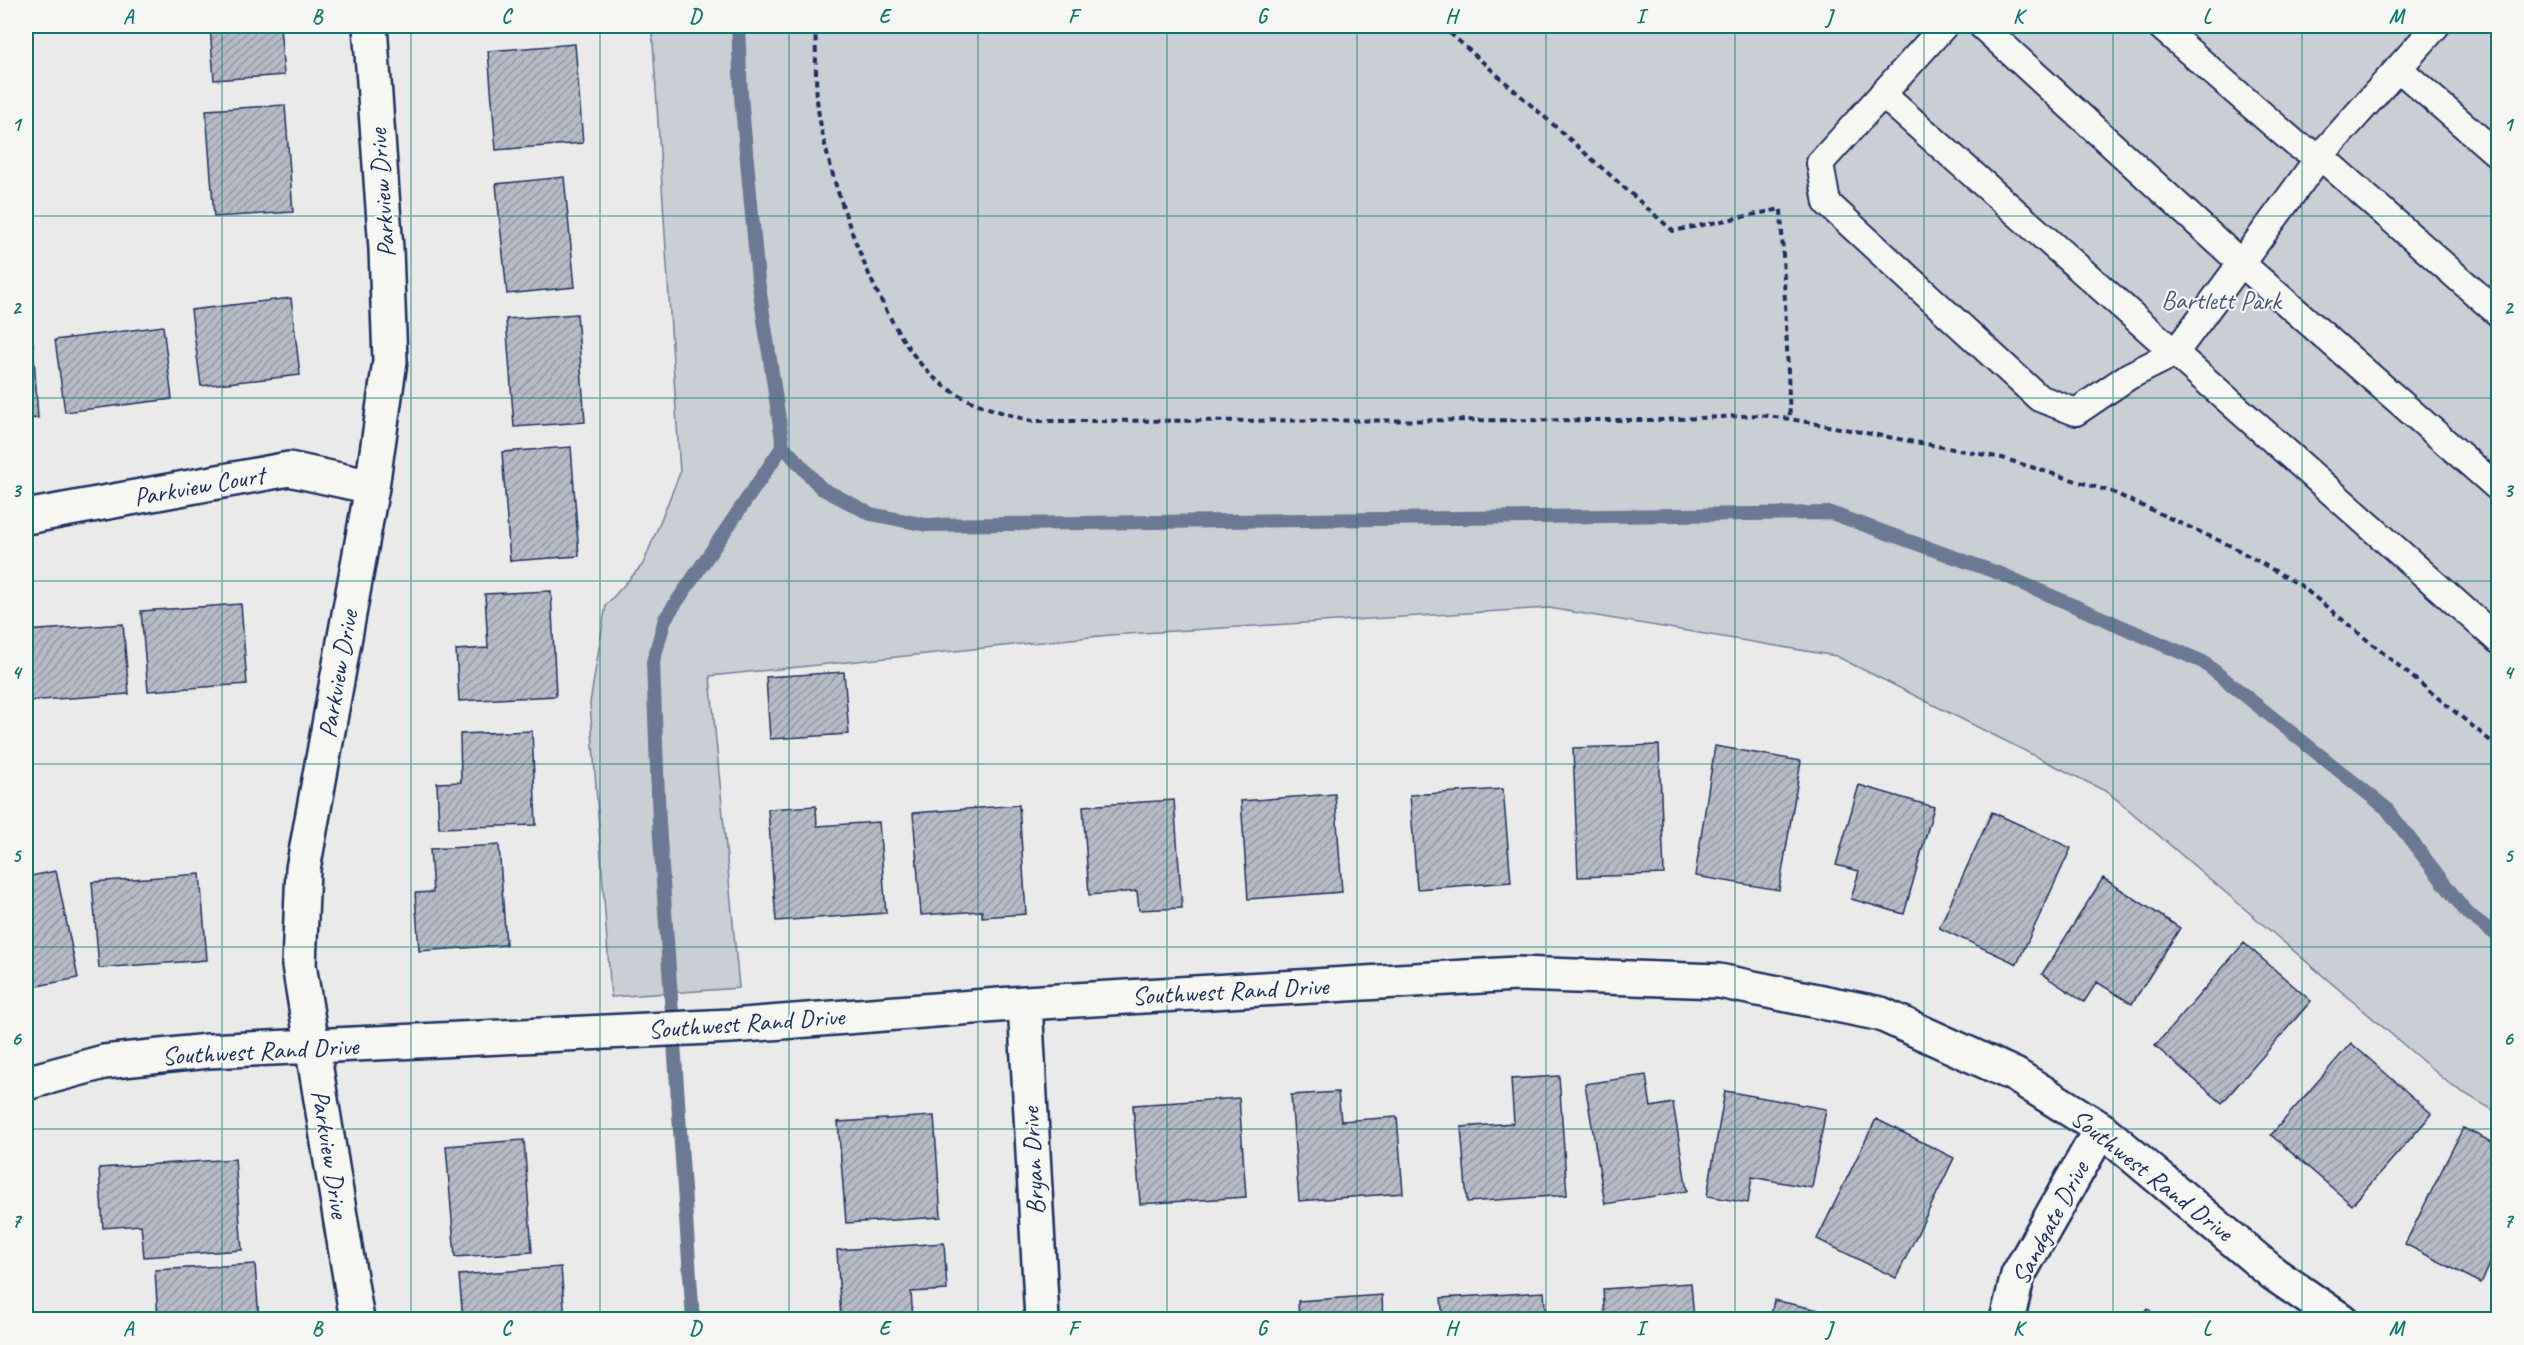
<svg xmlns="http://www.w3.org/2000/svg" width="2524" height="1345" font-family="Caveat,sans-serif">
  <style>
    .green { fill: #caced5; stroke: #727e9a; stroke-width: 1.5 }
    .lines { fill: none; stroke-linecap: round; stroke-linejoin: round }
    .stream { stroke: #6c7995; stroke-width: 14 }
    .building { fill: url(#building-hatch); stroke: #1b2f5e; stroke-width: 1.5 }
    .lane-casing { stroke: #1b2f5e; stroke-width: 30 }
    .street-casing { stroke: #1b2f5e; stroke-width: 38 }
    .path { stroke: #1b2f5e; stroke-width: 4; stroke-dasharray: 6 4.5; stroke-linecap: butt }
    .lane { stroke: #f6f6f2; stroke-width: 26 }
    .street { stroke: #f6f6f2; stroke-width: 33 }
    .grid { fill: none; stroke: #0f766e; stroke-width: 1.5; stroke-opacity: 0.55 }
    .labels { text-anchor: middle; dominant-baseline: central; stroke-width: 4.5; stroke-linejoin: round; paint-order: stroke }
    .street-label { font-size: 26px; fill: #1b2f5e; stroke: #f6f6f2 }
    .park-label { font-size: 26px; fill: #47577c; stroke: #f6f6f2 }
    .neatline { fill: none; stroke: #0f766e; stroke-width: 2 }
    .grid-label { font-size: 20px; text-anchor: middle; font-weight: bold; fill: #0f766e }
  </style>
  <defs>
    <pattern id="building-hatch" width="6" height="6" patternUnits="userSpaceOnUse" patternTransform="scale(1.5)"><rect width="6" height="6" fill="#b6bbc6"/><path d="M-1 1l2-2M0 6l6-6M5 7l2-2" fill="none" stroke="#9398a4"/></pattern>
  </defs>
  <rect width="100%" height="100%" fill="#e9eae9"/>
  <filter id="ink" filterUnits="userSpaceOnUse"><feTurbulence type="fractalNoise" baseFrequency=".0167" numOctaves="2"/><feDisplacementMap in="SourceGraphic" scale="12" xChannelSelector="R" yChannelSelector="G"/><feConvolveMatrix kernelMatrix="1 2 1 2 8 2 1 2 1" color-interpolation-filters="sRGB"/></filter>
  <g filter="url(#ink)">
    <path class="green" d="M652,26H2498V1113L2452,1086L2109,793L1836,656L1549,608L1110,635L710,676L739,988L611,997L590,703L606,605L643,564L680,473Z"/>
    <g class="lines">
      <path class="stream" d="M738,26L741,96L758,280L783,446L821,488L871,514L926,525L1831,513L2001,574L2203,662L2386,808L2467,913L2498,936
        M693,1320L659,823L653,662L665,619L783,446"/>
    </g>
    <path class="building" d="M210,26H280L284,75L214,80Z
      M575,44L583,143L496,150L488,51Z
      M285,105L293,212L214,217L206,110Z
      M564,177L575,287L507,294L496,184Z
      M291,298L300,375L201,386L191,310Z
      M577,314L585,422L514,427L506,319Z
      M163,326L172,399L65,412L55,340Z
      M33,342L38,418L26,419V343Z
      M571,447L579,556L510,561L502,452Z
      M551,591L556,696L459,701L456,650L488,648L485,594Z
      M241,604L247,684L148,691L141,611Z
      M123,624L129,694L26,701V631Z
      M844,672L849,734L770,739L766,677Z
      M532,731L536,825L439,828L437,783L461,782L460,734Z
      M1659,745L1664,874L1578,877L1573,748Z
      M1715,746L1801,761L1779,890L1695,876Z
      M1859,785L1934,807L1904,914L1851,899L1859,871L1836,865Z
      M1503,789L1511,882L1417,889L1410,795Z
      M1335,794L1342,892L1248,899L1241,801Z
      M1174,800L1182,908L1139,910L1137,891L1089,895L1083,806Z
      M1019,805L1026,914L982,917V911L921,915L913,813Z
      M816,806L817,826L879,822L886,913L776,921L768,809Z
      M1992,812L2071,848L2017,964L1939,928Z
      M499,845L506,945L419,951L415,893L433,892L430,849Z
      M56,871L78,978L32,987L26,956V877Z
      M200,874L207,960L99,968L92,882Z
      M2103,878L2180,928L2132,1004L2097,982L2084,1002L2042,974Z
      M2244,943L2311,1001L2222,1103L2155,1046Z
      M2351,1043L2432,1114L2352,1205L2271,1135Z
      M1646,1075L1651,1107L1673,1103L1687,1191L1605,1204L1585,1084Z
      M1559,1076L1567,1195L1467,1202L1461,1127L1514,1123L1511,1079Z
      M1725,1091L1826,1109L1812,1188L1752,1177L1748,1203L1707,1196Z
      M1338,1092L1341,1121L1397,1117L1403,1193L1299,1201L1291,1095Z
      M1239,1098L1246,1197L1140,1204L1133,1105Z
      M934,1116L941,1217L846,1223L838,1122Z
      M1876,1119L1954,1158L1896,1278L1817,1239Z
      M2463,1128L2498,1145V1248L2481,1283L2405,1244Z
      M524,1140L532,1252L455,1257L446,1146Z
      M235,1159L242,1250L144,1257L141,1225L103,1228L99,1168Z
      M944,1243L947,1290L911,1292L913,1320H841L837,1250Z
      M255,1264L259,1320H158L155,1270Z
      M561,1267L565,1320H463L459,1275Z
      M1691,1283L1694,1320H1605L1603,1289Z
      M1544,1292L1546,1320H1443L1441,1298Z
      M1382,1295L1383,1320H1299L1298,1301Z
      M1774,1300L1863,1320H1770Z
      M2147,1308L2161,1320H2138Z"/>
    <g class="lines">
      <g class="lane-casing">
        <path id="lane" d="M1944,26L1820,163L1827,203L2039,398L2076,412L2129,376L2175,353L2498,640
          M1982,26L2241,263L2498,488
          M2160,26L2297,145L2320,156L2436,26
          M2398,68L2498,155
          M1882,94L2175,353L2320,156L2498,313"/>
      </g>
      <g class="street-casing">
        <path id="street" d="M26,517L289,469L372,487
          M1025,1003L1042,1320
          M26,1083L104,1062L208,1051L731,1026L1025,1003L1516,974L1719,981L1881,1014L2015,1075L2101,1129L2274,1274L2341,1320
          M357,1320L299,965L303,869L372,487L390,361L386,249L370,26
          M2007,1320L2018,1275L2101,1129"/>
      </g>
      <path class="path" d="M815,26C817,57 814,91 820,121C832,190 880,325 930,374C958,401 995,411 1032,421L1661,420L1760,415L1790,419L2002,458L2112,492L2231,546L2300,585L2498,747
        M1442,26L1673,231L1781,209L1790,419"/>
      <use href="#lane" class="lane"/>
      <use href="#street" class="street"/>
    </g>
  </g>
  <path class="grid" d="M222,26V1320M411,26V1320M600,26V1320M789,26V1320M978,26V1320M1167,26V1320M1357,26V1320M1546,26V1320M1735,26V1320M1924,26V1320M2113,26V1320M2302,26V1320M26,216H2498M26,398H2498M26,581H2498M26,764H2498M26,947H2498M26,1129H2498"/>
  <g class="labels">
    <g class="street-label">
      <text transform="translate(382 193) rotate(-94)">Parkview Drive</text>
      <text transform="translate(199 486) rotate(-10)">Parkview Court</text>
      <text transform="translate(338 674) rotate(-80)">Parkview Drive</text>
      <text transform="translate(1230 991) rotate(-3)">Southwest Rand Drive</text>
      <text transform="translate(746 1023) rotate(-4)">Southwest Rand Drive</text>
      <text transform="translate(260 1051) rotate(-3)">Southwest Rand Drive</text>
      <text transform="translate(330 1154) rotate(81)">Parkview Drive</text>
      <text transform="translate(1033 1161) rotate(-93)">Bryan Drive</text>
      <text transform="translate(2152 1175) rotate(38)">Southwest Rand Drive</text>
      <text transform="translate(2050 1223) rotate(-62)">Sandgate Drive</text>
    </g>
    <g class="park-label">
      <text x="2221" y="300">Bartlett Park</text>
    </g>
  </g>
  <rect width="2524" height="1345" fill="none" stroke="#f6f6f2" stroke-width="66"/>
  <rect x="33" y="33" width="2458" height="1279" class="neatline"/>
  <g class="grid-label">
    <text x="128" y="23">A</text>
    <text x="317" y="23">B</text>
    <text x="506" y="23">C</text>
    <text x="695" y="23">D</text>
    <text x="884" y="23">E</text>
    <text x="1073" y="23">F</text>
    <text x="1262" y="23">G</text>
    <text x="1451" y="23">H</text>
    <text x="1640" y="23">I</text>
    <text x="1829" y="23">J</text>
    <text x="2018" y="23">K</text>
    <text x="2207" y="23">L</text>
    <text x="2396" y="23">M</text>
    <text x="16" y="131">1</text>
    <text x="2508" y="131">1</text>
    <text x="16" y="314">2</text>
    <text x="2508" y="314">2</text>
    <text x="16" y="497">3</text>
    <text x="2508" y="497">3</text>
    <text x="16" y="679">4</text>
    <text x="2508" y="679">4</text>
    <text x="16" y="862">5</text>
    <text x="2508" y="862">5</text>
    <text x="16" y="1045">6</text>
    <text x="2508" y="1045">6</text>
    <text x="16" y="1227">7</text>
    <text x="2508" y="1227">7</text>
    <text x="128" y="1335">A</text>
    <text x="317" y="1335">B</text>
    <text x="506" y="1335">C</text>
    <text x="695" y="1335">D</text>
    <text x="884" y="1335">E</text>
    <text x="1073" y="1335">F</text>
    <text x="1262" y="1335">G</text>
    <text x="1451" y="1335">H</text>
    <text x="1640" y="1335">I</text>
    <text x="1829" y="1335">J</text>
    <text x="2018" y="1335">K</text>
    <text x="2207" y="1335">L</text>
    <text x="2396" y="1335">M</text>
  </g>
</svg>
